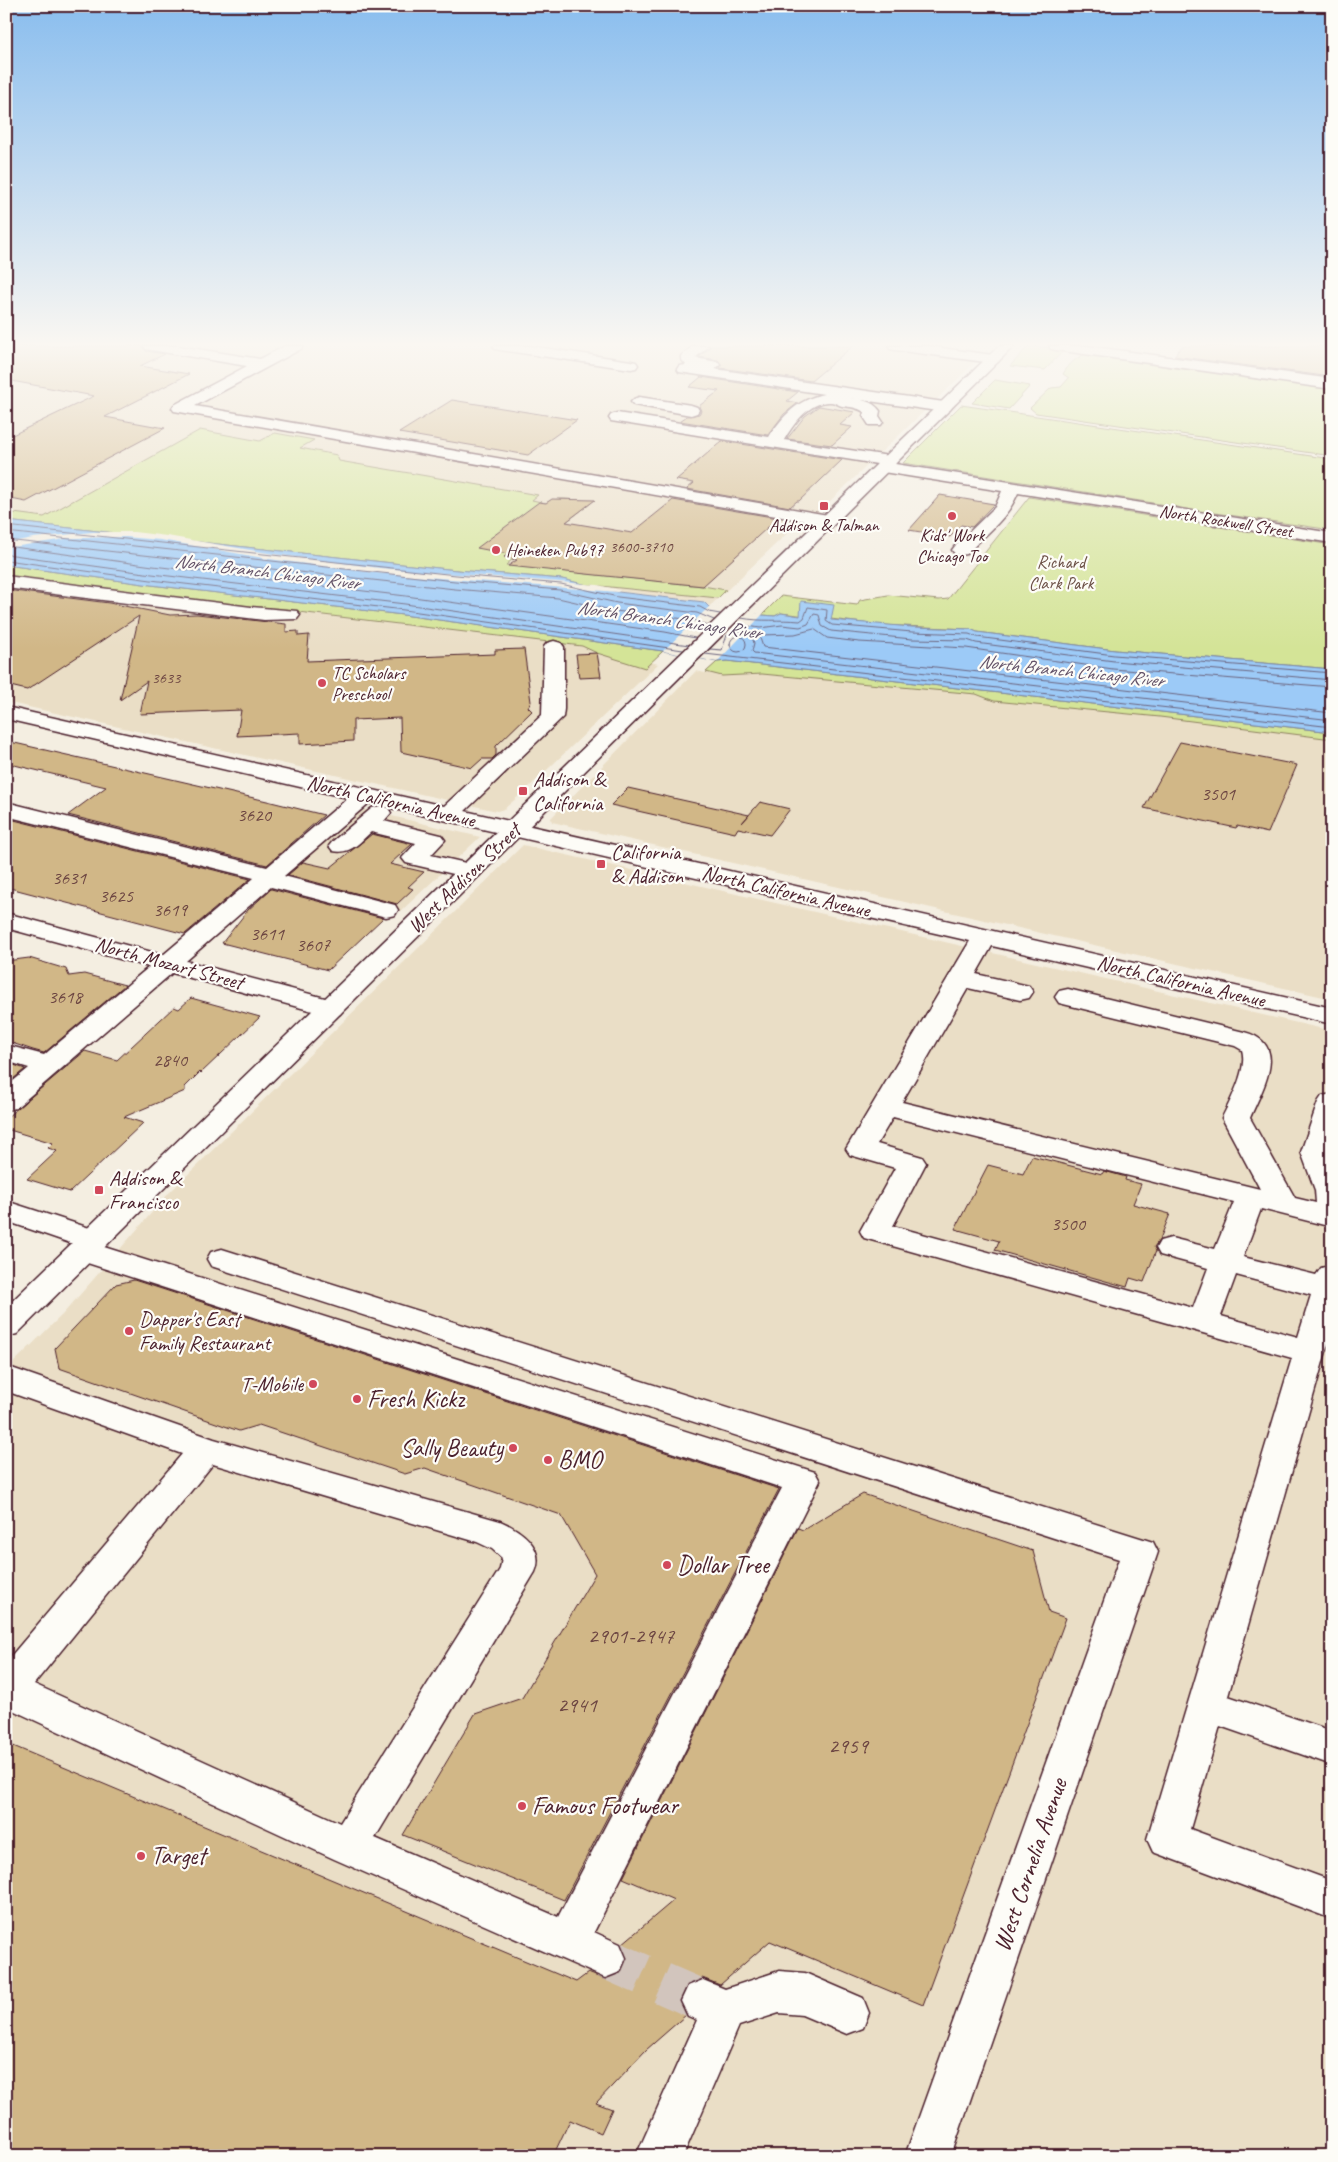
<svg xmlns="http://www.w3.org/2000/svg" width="1338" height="2162" font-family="Caveat,sans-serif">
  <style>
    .built { fill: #eadec6 }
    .green { fill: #d4e497; stroke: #8f8261 }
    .water { fill: #9ccaf7; stroke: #7b86a5 }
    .pier { fill: #f4eee1 }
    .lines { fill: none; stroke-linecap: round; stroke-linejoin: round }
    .shore { stroke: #6b637d; stroke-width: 1 }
    .building { fill: #d1b787; stroke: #4a1f2b }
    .minor-tunnel { stroke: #d2c5bd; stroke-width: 41; stroke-dasharray: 41 21; stroke-linecap: butt }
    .minor-casing { stroke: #4a1f2b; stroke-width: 3 }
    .major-casing { stroke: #4a1f2b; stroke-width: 3 }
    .minor { fill: #fdfcf7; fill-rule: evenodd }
    .major { fill: #fdfcf7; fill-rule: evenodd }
    .poi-dot { fill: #d1495b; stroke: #fdfcf7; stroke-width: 2 }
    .labels { text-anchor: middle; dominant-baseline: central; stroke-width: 4.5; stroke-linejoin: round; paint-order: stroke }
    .far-number-label { font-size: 16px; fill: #6c4542 }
    .far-street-label { font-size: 18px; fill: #4a1f2b; stroke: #fdfcf7 }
    .far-poi-label { font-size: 18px; fill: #4a1f2b; stroke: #fdfcf7 }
    .far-park-label { font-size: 18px; fill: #6c5046; stroke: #fdfcf7 }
    .far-water-label { font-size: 19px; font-style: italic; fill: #635268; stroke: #fdfcf7 }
    .number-label { font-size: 19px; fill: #6c4542 }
    .poi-label { font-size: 21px; fill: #4a1f2b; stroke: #fdfcf7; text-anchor: start }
    .street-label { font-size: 21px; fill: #4a1f2b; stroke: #fdfcf7 }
    .near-number-label { font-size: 22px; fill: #6c4542 }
    .near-poi-label { font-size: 25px; fill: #4a1f2b; stroke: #fdfcf7; text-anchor: start }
    .near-street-label { font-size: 25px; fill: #4a1f2b; stroke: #fdfcf7 }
  </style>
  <rect width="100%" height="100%" fill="#f4eee1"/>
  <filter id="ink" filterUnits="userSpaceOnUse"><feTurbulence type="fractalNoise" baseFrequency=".02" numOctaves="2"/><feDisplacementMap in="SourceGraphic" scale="10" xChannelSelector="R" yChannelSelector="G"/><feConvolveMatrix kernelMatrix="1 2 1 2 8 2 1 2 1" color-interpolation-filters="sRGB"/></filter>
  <g filter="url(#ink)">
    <path class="built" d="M6,346H926L984,354L804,526L796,525L710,606L704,602L618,592L562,579L457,570L6,521Z
      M6,565L151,585L403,615L663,651L651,662L658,664L528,788L504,809L497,811L6,702Z
      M727,661L1332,732V999L552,822L551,818L696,671L705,673L717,662Z
      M358,808L480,837L401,911L274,877Z
      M523,845L1332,1031V2156H6V1370L63,1314L169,1193Z"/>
    <path class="green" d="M1029,346L1065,349L1045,370L1010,366Z
      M1090,353L1332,386V456L1036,413L1030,408L1051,388L1061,387L1069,378L1063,374C1068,365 1078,355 1090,353Z
      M995,380L1030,386L1009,409L972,403Z
      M961,405L1332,459V530L1208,512C1199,513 1186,512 1178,507L903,463Z
      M200,430L260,441L275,433L314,440L300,448L337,455L339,461L538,495L532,500L546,503C558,495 578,501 591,503L517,560L513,559L506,565L703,586L726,590L718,598L581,584L562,579L457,570L6,521V512L44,517Z
      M1029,497L1168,519C1178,518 1191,518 1200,524L1332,545V669L1115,650L977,632L970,629L880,625L781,613L775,616L762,615L781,596L857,605L860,600L888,595L939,600L948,599Z
      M6,565L151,585L403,615L663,651L645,668L597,653L582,646L6,577Z
      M727,661L1332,732V739L1160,717L994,701L976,694L762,674L722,676L706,672L717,662Z"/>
    <path class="water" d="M6,521L457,570L562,579L618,592L704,602L709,607L762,615L775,616L781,613L800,616L801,601L834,605L831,620L912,627L970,629L977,632L1115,650L1332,669V732L727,661L717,662L663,651L403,615L151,585L6,565Z"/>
    <path class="pier" d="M93,532H134L167,536L274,554L380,568L598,585L620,590L618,592L375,573L269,559L161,540L126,537L72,538L6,548V543L33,538Z
      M712,604L760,614L764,613L717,662L663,651Z"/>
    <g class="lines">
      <path class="shore" d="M6,526L456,575L561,584L618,597L700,607L709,612L720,614
        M6,532L455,581L560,590L617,603L697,613L714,620
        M6,540L455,589L558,598L615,611L694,620L708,626
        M6,546L153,566L406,596L665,632L695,638
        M6,554L152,574L405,604L689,645
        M6,560L151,580L404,610L683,650
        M741,618C762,622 779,619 800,621L804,618L808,607L827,610L826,621L832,625L912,632L969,634L977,637L1114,655L1332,673
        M736,624L760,628L782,625L800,627L808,624L814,614L819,615L822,626L831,631L912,639L967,640L976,643L1114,661L1332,680
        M730 644a8 8 0 1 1 16 0a8 8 0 1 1-16 0Z
        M710,649L722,650L727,635L740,631L752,637L754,643L752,651L754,653L1332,720
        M705,654L1332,727
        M1332,687L1113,669L966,648L859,642L827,638L814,629L795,634L762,635L760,638L763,647L1332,713"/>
    </g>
    <path class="building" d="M6,346H142L146,351L165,354L140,366L189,374L105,417L165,428L26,502L6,498V438L94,396L6,380Z
      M711,346H853L811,381L720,368L722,365L718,360L699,357Z
      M1182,346H1332V377L1174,356Z
      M701,377L798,392L787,401L798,403L784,414L768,435L680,421L687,416L699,414L701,411L699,406L719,391L689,387Z
      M452,400L577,420L528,455L399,433Z
      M819,406L855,412L840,425L852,427L832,445L787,439L805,416Z
      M722,441L842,460L799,501H797L790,507L687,489L694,483L676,480Z
      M940,495L994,504L972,527L961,525L950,537L909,530Z
      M552,499L595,500L566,522L632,533L673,500L778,518L703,586L508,566L517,560L504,557L508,554L477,548L539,502L546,503Z
      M6,590L109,603L170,615L197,614L286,624V632L298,631V636L309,635L307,661L495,654V650L524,649L531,702L528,707L532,711L496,746V755L492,759H482L472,768L401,752L400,718L353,720V741L300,744V733L237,736L241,710L140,714L147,681L120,700L139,616L27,690L6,685Z
      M597,653L601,677L579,678L576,654Z
      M6,741L267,801L324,815L267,865L68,815L106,787L6,763Z
      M1180,742L1297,765L1268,833L1237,826L1236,828L1144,808Z
      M628,788L749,815L742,823L760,802L790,809L770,835L738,828L735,833L611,805Z
      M6,818L250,879L185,934L6,887Z
      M372,834L412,844L390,864L424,872L408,887L413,889L397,904L288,875L303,862L330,868Z
      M271,889L383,918L328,970L222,943L248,910Z
      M29,958L66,969L69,976L84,974L125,985L44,1053L33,1050L6,1041V961Z
      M191,998L260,1017L201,1073L200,1072L185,1087V1091L124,1117L143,1123L70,1192L27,1179L57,1151L48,1148L53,1143L6,1129V1118L85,1051L117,1060L174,1007L179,1009Z
      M14,1065L25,1069L12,1080L6,1078V1072Z
      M1032,1156L1102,1174L1104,1171L1126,1177L1125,1180L1141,1184L1133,1204L1170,1214L1160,1239L1154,1247L1156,1251L1144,1282L1130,1278L1127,1287L995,1250L999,1241L955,1229L988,1165L1023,1174Z
      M134,1280L779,1489L564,1900L403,1835L475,1714L522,1698L595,1574L561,1515L425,1468L405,1474L259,1425L239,1431L59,1368L55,1348L116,1284Z
      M863,1494L1033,1551L1049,1612L1066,1618L923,2005L770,1941L720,1985L702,1978L686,1985L679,2000L686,2015L646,2050L596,2103L612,2109L601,2133L570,2120L553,2156H6V1743L576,1982L588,1973L606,1980L622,1973L628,1959L622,1944L674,1900L623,1878L798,1528L803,1530Z"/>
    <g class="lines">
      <path class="minor-tunnel" d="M605,1958L703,2001"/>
      <g class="minor-casing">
        <path id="minor" d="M144,346H178L260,359L285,346H303L301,349L195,406L828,515L834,516L837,520L834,524L828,525L174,411L172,408L174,405L247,366L151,350L146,349Z
          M493,346H530L631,361L636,362L638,365L636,368L631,369L500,350L495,349Z
          M693,346H709L695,358L718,362L720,365L715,369L944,402L950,404L952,407L950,410L944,412L849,398C861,400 872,400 880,411L879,416L883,422L881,425H869L863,416L864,412C857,407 850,407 842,406C838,405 835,402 831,402C811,400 793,424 784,440L889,456L895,457L897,461L895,464L1332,533V543L1018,493C1006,521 987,532 967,554L961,555L955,554L952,550L955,546L995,507L1002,491L883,472L877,471L875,467L877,464L611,421L609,418L611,415L617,413L769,437C782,416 799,399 824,394L679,372L677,369L679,366L686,365L681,359V356Z
          M888,346H927L993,355L998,356L1000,359L998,362L993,363L895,350L890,349Z
          M1049,346H1087L1332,379V389L1056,350L1051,349Z
          M639,397L691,405L697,407L699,410L697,413L691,415L634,405L631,402L634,399Z
          M6,576L251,607L297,611L300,615L297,619L264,620L6,588Z
          M554,641L561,643L564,647V709L563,717L465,811L1332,1008V1024L992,946L976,974L1029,986L1033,992L1029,998L1020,1000L968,988L902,1102L1260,1189L1222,1118C1230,1101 1248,1069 1242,1050L1235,1046L1059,1003L1055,997L1059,991L1068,989L1244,1032C1291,1044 1262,1089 1250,1118L1295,1198L1316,1203L1315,1190L1301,1152L1318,1102L1322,1096L1332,1094V1145L1329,1152L1332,1158V1227L1261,1209L1243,1257L1316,1275L1321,1268L1332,1265V1330L1228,1696L1332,1731V1765L1220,1726L1190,1829L1332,1881V1919L1153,1852L1147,1839L1292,1358L864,1238L860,1231L895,1168L850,1155L846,1149L970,941L369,803L284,876L395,905L398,910L395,915L386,917L271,887L186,961L340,1002L344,1008L340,1014L331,1016L172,973L16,1108L6,1110V1087L29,1068L6,1061V1045L44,1055L149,967L6,928V913L163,955L254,878L6,816V802L267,867L348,798L6,719V707L444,806L542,715L544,647L547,643ZM893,1117L1234,1202L1215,1249L1171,1238L1160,1241L1156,1248L1160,1255L1208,1268L1193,1308L893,1226L926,1163L922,1157L877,1144ZM1236,1275L1311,1295L1298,1337L1221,1316Z
          M380,806L388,808L391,813L384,821L441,835L445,840L431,855L479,866L483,871L479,876L471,878L406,863L402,858L416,843L371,832C359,843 350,855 333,851L329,846L333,841L372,808Z
          M6,1201L105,1233L109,1240L104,1247L815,1472L820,1481L594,1932L620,1944L626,1958L620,1972L605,1978L334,1859L6,1707V1662L182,1454L6,1391V1366L214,1439L500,1521C519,1529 546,1547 535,1572L375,1838L558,1917L782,1488L72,1258L68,1251L73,1244L6,1221ZM213,1464L477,1542L492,1549L502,1558L500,1569L340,1823L34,1684Z
          M222,1249L1153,1542L1158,1552L951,2156H905L1119,1559L211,1266L207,1259L211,1252Z
          M779,1971L805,1973L863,1998L869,2013L863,2028L847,2034L802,2015L779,2013L739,2026L683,2156H636L697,2020L688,2016L681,2001L688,1986L703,1980L725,1989Z"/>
      </g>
      <g class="major-casing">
        <path id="major" d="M999,346H1014L17,1334L6,1337V1307Z"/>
      </g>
      <use href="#minor" class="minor"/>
      <use href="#major" class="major"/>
    </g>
  </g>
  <linearGradient id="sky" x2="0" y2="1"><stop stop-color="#89bdee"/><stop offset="0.53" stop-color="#faf7f2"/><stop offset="1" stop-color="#faf7f2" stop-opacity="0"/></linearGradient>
  <rect width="1338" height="649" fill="url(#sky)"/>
  <g class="poi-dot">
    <rect x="819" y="501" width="10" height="10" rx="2.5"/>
    <circle cx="952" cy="516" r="5"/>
    <circle cx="496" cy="550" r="5"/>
    <circle cx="322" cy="683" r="5"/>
    <rect x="518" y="786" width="10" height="10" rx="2.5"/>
    <rect x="596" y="859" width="10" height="10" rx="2.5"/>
    <rect x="94" y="1185" width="10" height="10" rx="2.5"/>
    <circle cx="129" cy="1331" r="5"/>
    <circle cx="313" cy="1384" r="5"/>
    <circle cx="357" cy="1399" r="5"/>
    <circle cx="513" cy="1448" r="5"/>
    <circle cx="548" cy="1460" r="5"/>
    <circle cx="667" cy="1565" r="5"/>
    <circle cx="522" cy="1806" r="5"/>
    <circle cx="141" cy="1856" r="5"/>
  </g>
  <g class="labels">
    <g class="far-number-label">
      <text x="641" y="547">3600-3710</text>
      <text x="166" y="678">3633</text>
    </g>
    <g class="far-street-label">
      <text transform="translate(1226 521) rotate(9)">North Rockwell Street</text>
    </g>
    <g class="far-poi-label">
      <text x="824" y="525">Addison &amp; Talman</text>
      <text x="952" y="535">Kids' Work<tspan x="952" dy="21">Chicago Too</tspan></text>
      <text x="506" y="550" text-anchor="start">Heineken Pub97</text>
      <text x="332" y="673" text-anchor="start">TC Scholars<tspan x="332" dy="21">Preschool</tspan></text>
    </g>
    <g class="far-park-label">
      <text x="1061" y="562">Richard<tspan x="1061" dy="21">Clark Park</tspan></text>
    </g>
    <g class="far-water-label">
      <text transform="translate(267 572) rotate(7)">North Branch Chicago River</text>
      <text transform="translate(669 620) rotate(8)">North Branch Chicago River</text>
      <text transform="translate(1071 671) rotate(6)">North Branch Chicago River</text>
    </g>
    <g class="number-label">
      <text x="1218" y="794">3501</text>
      <text x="254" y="815">3620</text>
      <text x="69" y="878">3631</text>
      <text x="116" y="896">3625</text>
      <text x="170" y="910">3619</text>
      <text x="267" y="934">3611</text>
      <text x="313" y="945">3607</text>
      <text x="65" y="997">3618</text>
      <text x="170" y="1060">2840</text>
      <text x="1068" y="1224">3500</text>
    </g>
    <g class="poi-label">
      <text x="533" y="779">Addison &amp;<tspan x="533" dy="24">California</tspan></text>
      <text x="611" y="852">California<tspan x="611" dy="24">&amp; Addison</tspan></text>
      <text x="109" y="1178">Addison &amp;<tspan x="109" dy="24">Francisco</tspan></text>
      <text x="139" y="1319">Dapper's East<tspan x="139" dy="24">Family Restaurant</tspan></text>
      <text x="303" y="1384" text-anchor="end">T-Mobile</text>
    </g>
    <g class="street-label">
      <text transform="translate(391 801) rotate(13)">North California Avenue</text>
      <text transform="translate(464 878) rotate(-44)">West Addison Street</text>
      <text transform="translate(786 891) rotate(13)">North California Avenue</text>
      <text transform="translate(169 963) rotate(15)">North Mozart Street</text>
      <text transform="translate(1181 981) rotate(13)">North California Avenue</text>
    </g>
    <g class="near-number-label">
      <text x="631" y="1636">2901-2947</text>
      <text x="577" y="1705">2941</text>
      <text x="848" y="1746">2959</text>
    </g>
    <g class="near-poi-label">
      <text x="367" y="1399">Fresh Kickz</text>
      <text x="503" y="1448" text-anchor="end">Sally Beauty</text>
      <text x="558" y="1460">BMO</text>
      <text x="677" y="1565">Dollar Tree</text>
      <text x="532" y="1806">Famous Footwear</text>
      <text x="151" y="1856">Target</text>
    </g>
    <g class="near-street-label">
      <text transform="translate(1030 1865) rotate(-71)">West Cornelia Avenue</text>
    </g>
  </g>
  <rect width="1338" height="2162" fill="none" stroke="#fdfcf7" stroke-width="25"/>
  <rect x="12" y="12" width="1313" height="2137" fill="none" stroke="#4a1f2b" stroke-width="2" filter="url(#ink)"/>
</svg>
